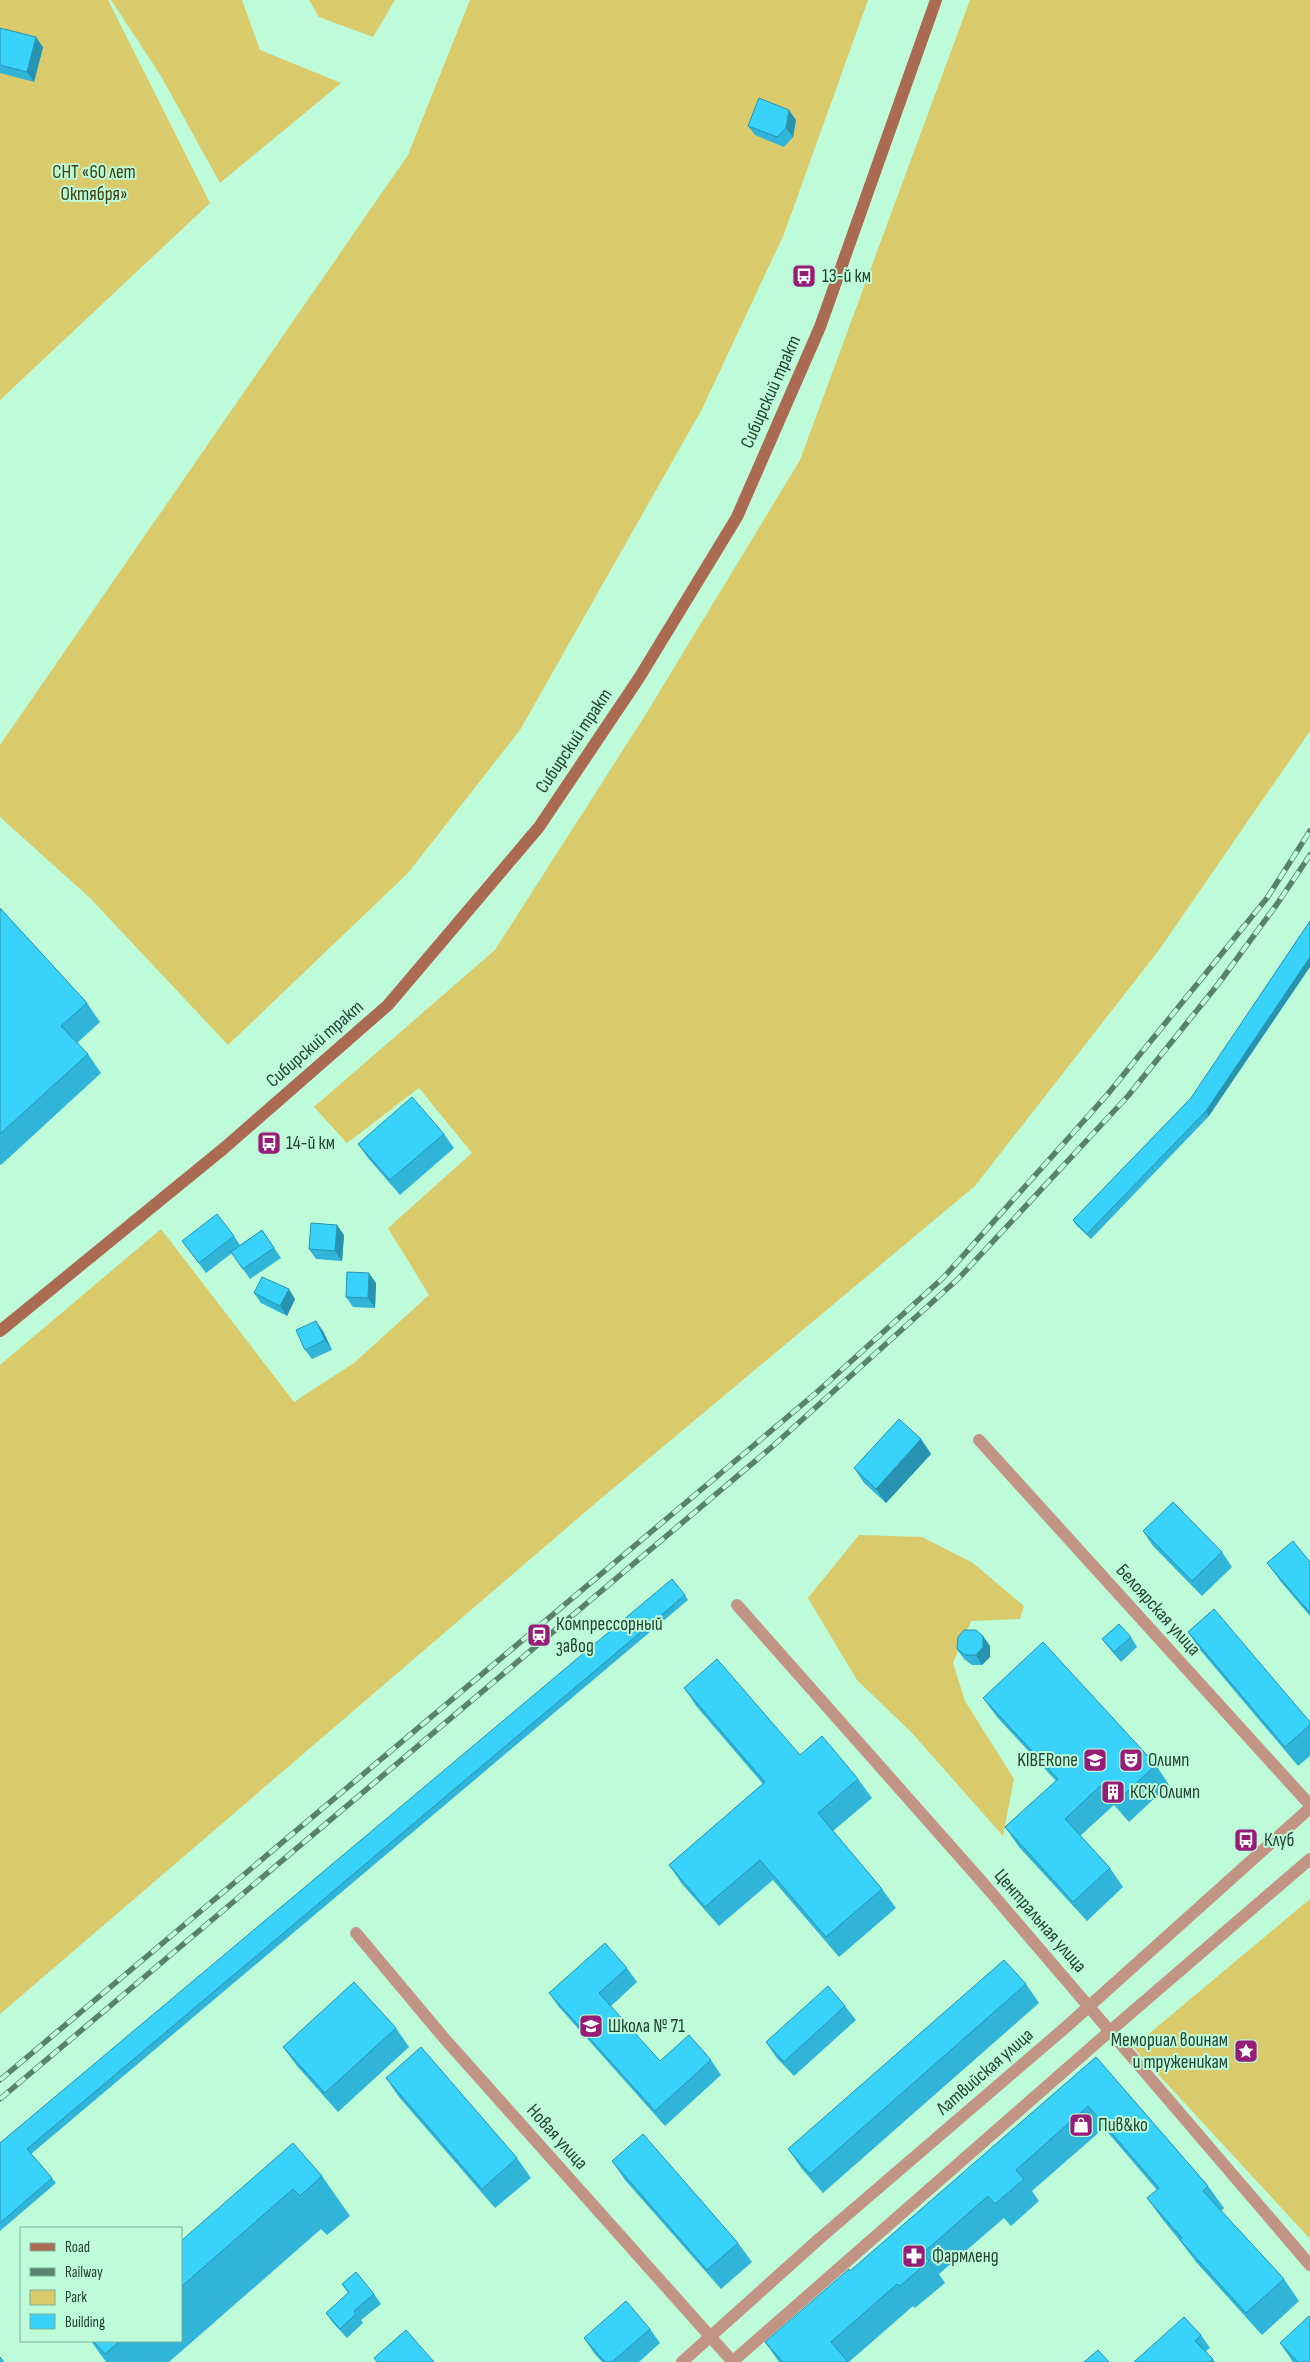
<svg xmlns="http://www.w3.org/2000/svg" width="1310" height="2362" font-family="'Sofia Sans Condensed',sans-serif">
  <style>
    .green { fill: #d9ca6b }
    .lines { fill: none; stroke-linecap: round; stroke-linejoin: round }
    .minor { stroke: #c29484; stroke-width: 12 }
    .tertiary { stroke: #c29484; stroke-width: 12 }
    .secondary { stroke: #ab6a52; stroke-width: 12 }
    .rail-casing { stroke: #58826c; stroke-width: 5.5 }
    .rail { stroke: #bdfbd9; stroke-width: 4; stroke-dasharray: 11; stroke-linecap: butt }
    .wall { fill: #30b5d8 }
    .shaded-wall { fill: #2793b0 }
    .building { fill: #38d2fb; stroke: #2793b0 }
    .labels { text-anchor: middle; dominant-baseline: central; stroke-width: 4; stroke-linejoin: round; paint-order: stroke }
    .park-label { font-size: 19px; fill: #433c0b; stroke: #bdfbd9 }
    .poi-label { font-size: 19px; fill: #234333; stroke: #bdfbd9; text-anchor: start }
    .street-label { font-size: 19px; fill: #234333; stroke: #bdfbd9 }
  </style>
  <rect width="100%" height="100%" fill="#bdfbd9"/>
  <path class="green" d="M0,0H108L210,203L0,400Z
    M111,0H242L260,50L341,83L220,183L161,76Z
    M309,0H395L373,37L319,17Z
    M470,0H868L784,234L702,409L520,730L408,873L228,1045L90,898L0,817V745L408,155Z
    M970,0H1310V731L1159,950L975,1186L598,1501L0,2014V1365L161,1229L294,1402L354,1363L429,1295L388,1228L472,1153L419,1088L347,1143L314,1107L495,950L646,714L800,460Z
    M859,1535L922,1537L973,1563L1024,1606L1020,1619L971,1621L953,1663L965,1701L1014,1779L1003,1836L912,1733L857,1680L808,1598Z
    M1310,1899V2239L1133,2047Z"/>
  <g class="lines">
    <path class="minor" d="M979,1440L1310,1805
      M356,1933L444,2038L733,2362"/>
    <path class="tertiary" d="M737,1605L983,1883L1310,2265
      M682,2362L819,2239L1066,2027L1310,1808
      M732,2362L1110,2031L1310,1859"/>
    <path class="secondary" d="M0,1331L223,1149L388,1005L539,827L639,678L737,517L820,327L936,0"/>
    <g class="rail-casing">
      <path id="rail" d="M0,2080L816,1393L944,1277L1107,1095L1267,898L1310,831
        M0,2099L773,1446L959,1278L1128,1096L1219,983L1277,904L1310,855"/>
    </g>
    <use href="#rail" class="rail"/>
  </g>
  <path class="wall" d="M0,28L43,47L34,82L0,73Z
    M796,120L793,137L784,147L755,135L748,126Z
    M0,908L87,1003L100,1022L77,1043L88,1054L101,1073L1,1165L0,1164Z
    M1310,921L1209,1116L1091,1239L1076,1225L1073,1220L1191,1098Z
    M444,1134L454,1148L400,1195L368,1158L358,1144Z
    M262,1230L281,1258L250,1279L232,1253L206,1273L182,1241L234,1236L240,1245Z
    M344,1235L342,1261L316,1259L309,1249Z
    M376,1283L375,1308L353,1307L346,1297Z
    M254,1293L295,1299L287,1316L261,1303Z
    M323,1331L332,1350L312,1359L305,1350Z
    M921,1439L931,1454L886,1503L864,1483L854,1468Z
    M1143,1531L1222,1552L1232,1567L1202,1596L1153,1546Z
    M1310,1562V1616L1281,1582L1267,1563Z
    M685,1595L688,1600L31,2154L56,2183L0,2231V2143Z
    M1188,1632L1310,1722V1756L1298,1766L1201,1651Z
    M1131,1637L1137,1647L1121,1662L1109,1648L1102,1639Z
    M990,1646V1657L982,1665H972L964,1659L957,1649Z
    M684,1688L800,1755L858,1779L872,1798L833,1831L882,1889L896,1908L839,1957L773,1880L719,1926L682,1884L669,1865L763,1784L697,1707Z
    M983,1698L1156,1765L1169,1785L1129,1822L1114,1805L1080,1836L1110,1868L1123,1887L1087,1921L1019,1847L1005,1827L1056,1781L997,1717Z
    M627,1968L637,1982L610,2007L660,2061L711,2060L721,2075L665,2126L559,2007L549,1993Z
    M1026,1984L1039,2003L823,2193L802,2169L788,2149Z
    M845,2006L856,2020L794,2076L776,2057L766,2042Z
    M396,2028L409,2047L338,2112L297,2066L283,2047Z
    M1096,2057L1208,2186L1224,2208L1221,2211L1284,2279L1299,2301L1262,2335L1196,2262L1181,2242L1163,2220L1147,2198L1157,2190L1104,2128L1032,2191L1039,2201L1011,2226L1004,2218L939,2274L945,2283L915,2308L913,2306L849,2362H779L765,2342L850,2271Z
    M386,2078L517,2158L531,2178L495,2208L399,2097Z
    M612,2161L738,2243L752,2262L721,2289L625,2180Z
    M322,2176L350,2216L327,2235L321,2229L169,2362H106L91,2341H181V2241Z
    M342,2284L374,2294L381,2304L361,2320L363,2323L347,2338L333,2323L326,2313L348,2293Z
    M650,2329L660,2343L639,2362H602L594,2353L584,2338Z
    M1201,2335L1210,2348L1206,2351L1215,2362H1134Z
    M1280,2343L1310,2362H1293Z"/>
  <path class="shaded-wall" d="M36,37L43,47L34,82L27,72Z
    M789,110L796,120L793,137L786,128Z
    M1310,957V967L1209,1116L1206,1111Z
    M337,1225L344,1235L342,1261L335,1251Z
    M369,1273L376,1283L375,1308L368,1298Z
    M289,1289L295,1299L287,1316L280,1306Z
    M316,1321L323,1331L332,1350L325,1340Z
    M921,1439L931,1454L886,1503L876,1489Z
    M983,1636L990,1646V1657L982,1665L976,1655Z"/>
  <path class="building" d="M0,28L36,37L27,72L0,65Z
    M759,98L789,110L786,128L777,137L748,126Z
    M0,908L87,1003L61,1026L88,1054L0,1134Z
    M1310,921V957L1206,1111L1087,1234L1073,1220L1191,1098Z
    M412,1097L444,1134L390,1180L358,1144Z
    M217,1214L234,1236L199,1263L182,1241Z
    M311,1223L337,1225L335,1251L309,1249Z
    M262,1230L274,1248L243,1269L231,1252Z
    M347,1272L369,1273L368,1298L346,1297Z
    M262,1277L289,1289L280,1306L254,1293Z
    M316,1321L325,1340L305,1350L296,1330Z
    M899,1419L921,1439L876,1489L854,1468Z
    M1173,1502L1222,1552L1192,1581L1143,1531Z
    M1293,1541L1310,1562V1613L1267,1563Z
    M672,1579L685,1595L27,2149L52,2178L0,2223V2143Z
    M1214,1609L1310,1722V1725L1285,1747L1188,1632Z
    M1119,1624L1131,1637L1114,1652L1102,1639Z
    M964,1630H976L983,1636V1647L976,1655H965L957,1649L958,1637Z
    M1043,1642L1156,1765L1115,1803L1100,1786L1065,1819L1110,1868L1073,1902L1005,1827L1058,1779L983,1698Z
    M717,1659L800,1755L822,1736L858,1779L818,1813L882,1889L826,1937L760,1860L705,1907L669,1865L765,1782L684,1688Z
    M605,1943L627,1968L599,1993L660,2061L689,2035L711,2060L655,2111L549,1993Z
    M1004,1960L1026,1984L810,2174L788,2149Z
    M354,1982L396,2028L325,2093L283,2047Z
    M828,1986L845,2006L784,2062L766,2042Z
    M421,2047L517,2158L482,2189L386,2078Z
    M1096,2057L1208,2186L1203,2191L1284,2279L1246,2313L1180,2240L1182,2238L1147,2198L1159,2188L1088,2106L1016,2170L1024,2179L995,2204L988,2196L923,2253L929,2261L900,2286L897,2284L831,2342L848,2362H783L765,2342L849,2269L850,2271Z
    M643,2134L738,2243L707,2270L612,2161Z
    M293,2143L322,2176L300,2196L293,2189L181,2287V2241Z
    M356,2272L374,2294L354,2311L356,2314L340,2329L326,2313L349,2292L342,2284Z
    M626,2301L650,2329L612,2362H605L584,2338Z
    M1309,2316L1310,2317V2362H1298L1280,2343Z
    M1184,2317L1201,2335L1195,2341L1213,2359L1210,2362H1134Z
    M406,2330L434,2362H377L374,2358Z
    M93,2341H120L105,2354Z
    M1098,2350L1109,2362H1084Z
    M0,2357L4,2362H0Z"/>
  <defs>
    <g id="bus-square" transform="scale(1.25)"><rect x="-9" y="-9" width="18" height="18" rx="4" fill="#951c77" stroke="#bdfbd9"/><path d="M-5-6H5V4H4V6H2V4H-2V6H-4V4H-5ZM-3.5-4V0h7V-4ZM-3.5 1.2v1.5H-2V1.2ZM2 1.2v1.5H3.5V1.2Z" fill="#fff"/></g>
    <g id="station-square" transform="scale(1.25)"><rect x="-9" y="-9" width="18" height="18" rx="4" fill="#951c77" stroke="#bdfbd9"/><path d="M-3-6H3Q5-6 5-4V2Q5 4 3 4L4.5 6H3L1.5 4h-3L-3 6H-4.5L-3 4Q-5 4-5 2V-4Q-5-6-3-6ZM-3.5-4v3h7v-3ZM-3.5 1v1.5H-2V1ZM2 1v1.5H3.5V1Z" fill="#fff"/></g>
    <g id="school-square" transform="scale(1.25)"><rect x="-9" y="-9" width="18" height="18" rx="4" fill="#951c77" stroke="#bdfbd9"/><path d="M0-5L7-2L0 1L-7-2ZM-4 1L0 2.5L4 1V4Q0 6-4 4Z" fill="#fff"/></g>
    <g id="theatre-square" transform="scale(1.25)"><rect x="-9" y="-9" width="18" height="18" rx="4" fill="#951c77" stroke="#bdfbd9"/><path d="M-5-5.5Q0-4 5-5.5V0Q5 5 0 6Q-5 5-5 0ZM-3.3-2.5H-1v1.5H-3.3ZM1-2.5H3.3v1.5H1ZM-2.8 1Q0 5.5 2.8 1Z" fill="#fff"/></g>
    <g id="building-square" transform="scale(1.25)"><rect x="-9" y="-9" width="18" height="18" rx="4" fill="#951c77" stroke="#bdfbd9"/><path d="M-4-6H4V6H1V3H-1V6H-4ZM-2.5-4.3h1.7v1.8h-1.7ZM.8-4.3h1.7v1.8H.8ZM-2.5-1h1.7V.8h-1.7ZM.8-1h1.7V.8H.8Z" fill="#fff"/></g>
    <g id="sight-square" transform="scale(1.25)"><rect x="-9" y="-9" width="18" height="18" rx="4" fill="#951c77" stroke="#bdfbd9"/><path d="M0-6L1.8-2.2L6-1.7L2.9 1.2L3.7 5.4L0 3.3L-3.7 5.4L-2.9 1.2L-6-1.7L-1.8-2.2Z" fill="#fff"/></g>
    <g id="shop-square" transform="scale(1.25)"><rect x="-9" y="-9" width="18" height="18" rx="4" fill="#951c77" stroke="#bdfbd9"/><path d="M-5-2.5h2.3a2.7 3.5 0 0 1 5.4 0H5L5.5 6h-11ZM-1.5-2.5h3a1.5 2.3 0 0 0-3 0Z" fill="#fff"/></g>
    <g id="pharmacy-square" transform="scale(1.25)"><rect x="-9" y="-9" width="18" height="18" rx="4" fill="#951c77" stroke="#bdfbd9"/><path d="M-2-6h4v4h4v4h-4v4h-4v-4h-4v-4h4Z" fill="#fff"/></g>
  </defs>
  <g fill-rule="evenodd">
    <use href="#bus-square" x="804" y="276"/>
    <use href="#bus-square" x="269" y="1143"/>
    <use href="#station-square" x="539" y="1635"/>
    <use href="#school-square" x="1095" y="1760"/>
    <use href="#theatre-square" x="1131" y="1760"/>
    <use href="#building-square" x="1113" y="1792"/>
    <use href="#bus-square" x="1246" y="1840"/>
    <use href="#school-square" x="591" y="2026"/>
    <use href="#sight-square" x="1246" y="2051"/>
    <use href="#shop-square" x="1081" y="2125"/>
    <use href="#pharmacy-square" x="914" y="2256"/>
  </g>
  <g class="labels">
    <g class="park-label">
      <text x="94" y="172">СНТ «60 лет<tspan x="94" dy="22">Октября»</tspan></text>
    </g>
    <g class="poi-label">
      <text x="822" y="276">13-й км</text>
      <text x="286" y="1143">14-й км</text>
      <text x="556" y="1624">Компрессорный<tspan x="556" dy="22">завод</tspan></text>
      <text x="1078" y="1760" text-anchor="end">KIBERone</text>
      <text x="1148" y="1760">Олимп</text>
      <text x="1130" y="1792">КСК Олимп</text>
      <text x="1264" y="1840">Клуб</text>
      <text x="608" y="2026">Школа № 71</text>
      <text x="1228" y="2040" text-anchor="end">Мемориал воинам<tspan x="1228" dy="22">и труженикам</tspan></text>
      <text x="1098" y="2125">Пив&amp;ко</text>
      <text x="932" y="2256">Фармленд</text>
    </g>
    <g class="street-label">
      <text transform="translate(771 392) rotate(-66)">Сибирский тракт</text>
      <text transform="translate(574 741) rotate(-56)">Сибирский тракт</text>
      <text transform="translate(315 1044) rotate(-41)">Сибирский тракт</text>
      <text transform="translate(1158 1610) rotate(48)">Белоярская улица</text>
      <text transform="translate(1040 1921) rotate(49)">Центральная улица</text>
      <text transform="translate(985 2072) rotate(-41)">Латвийская улица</text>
      <text transform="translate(557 2137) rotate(48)">Новая улица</text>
    </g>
  </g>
  <rect x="20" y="2227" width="162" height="115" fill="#bdfbd9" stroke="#7fb197"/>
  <rect x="30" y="2243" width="25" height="8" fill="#ab6a52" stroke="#7fb197"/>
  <text x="65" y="2252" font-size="15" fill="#234333">Road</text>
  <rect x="30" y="2268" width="25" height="8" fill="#58826c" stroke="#7fb197"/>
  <text x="65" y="2277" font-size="15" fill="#234333">Railway</text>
  <rect x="30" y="2290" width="25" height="15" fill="#d9ca6b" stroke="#7fb197"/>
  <text x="65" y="2302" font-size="15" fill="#234333">Park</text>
  <rect x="30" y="2314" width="25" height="15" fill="#38d2fb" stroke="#7fb197"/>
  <text x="65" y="2327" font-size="15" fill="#234333">Building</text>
</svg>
